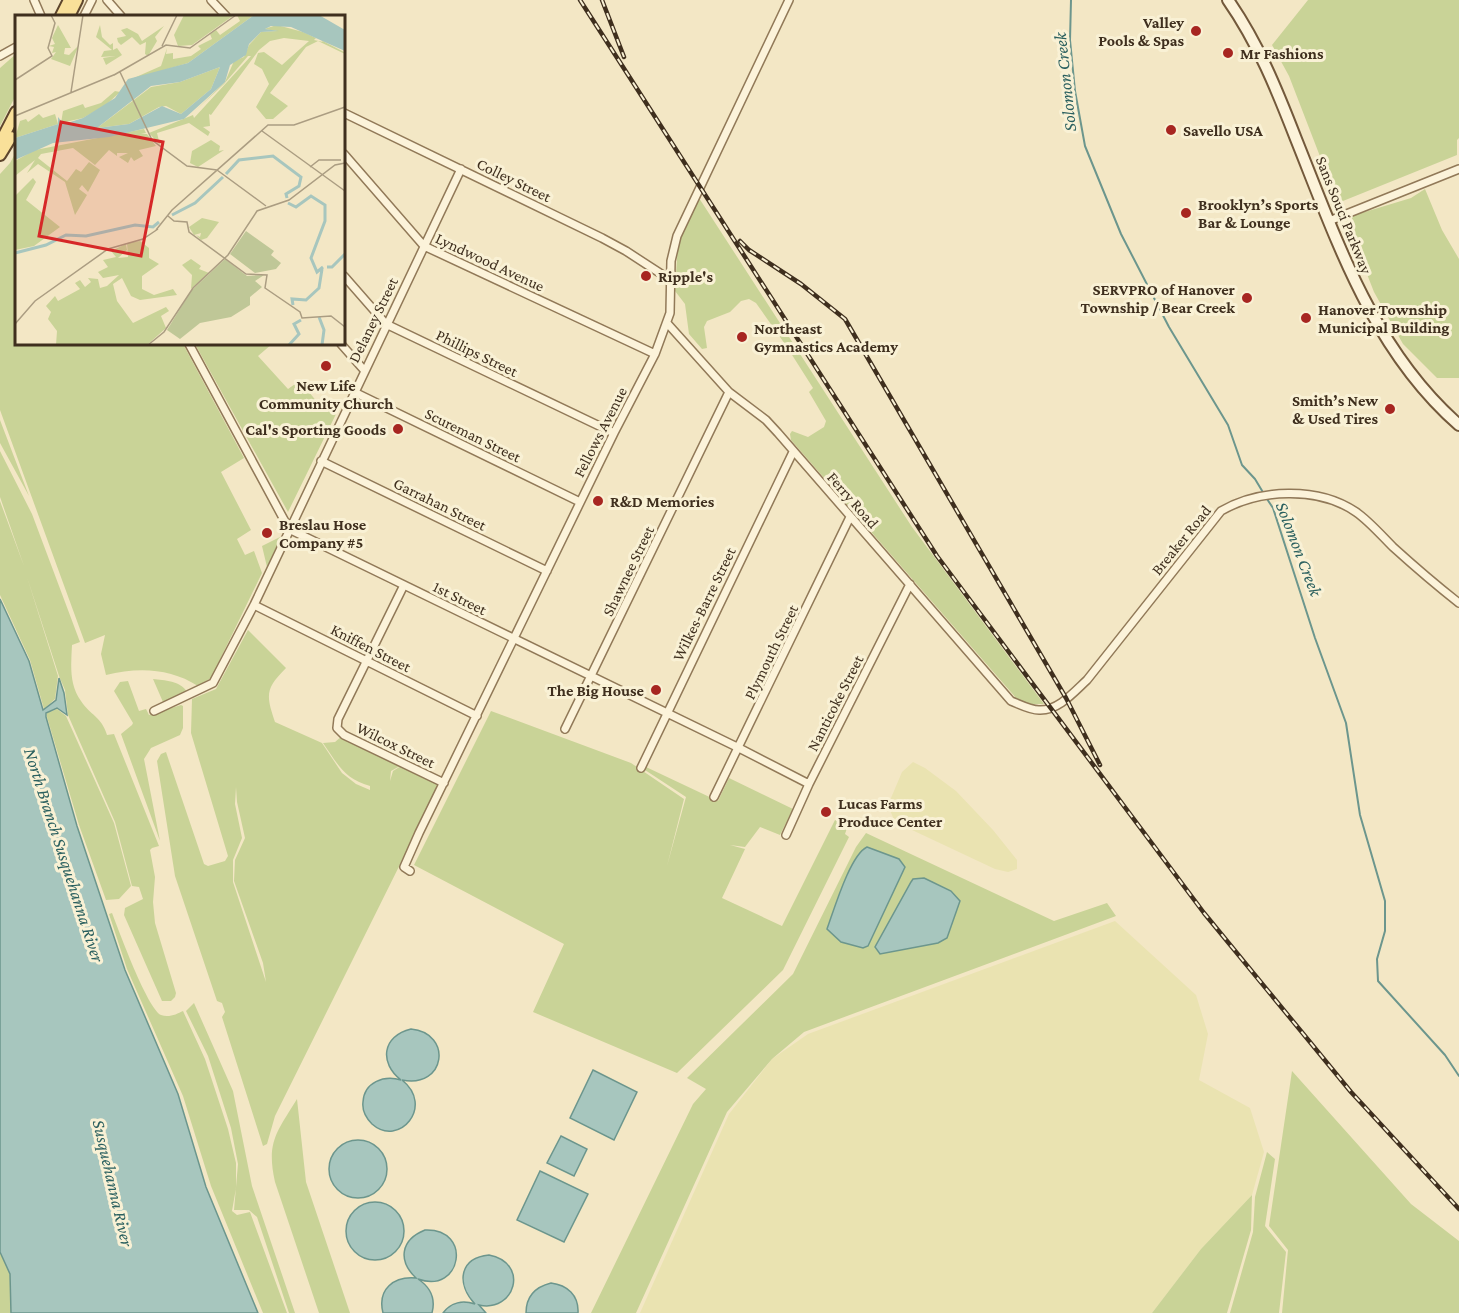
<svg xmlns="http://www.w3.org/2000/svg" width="1459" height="1313" font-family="'Crimson Pro',serif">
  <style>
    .farmland { fill: #eae3b1 }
    .green { fill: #c9d397; fill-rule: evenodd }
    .water { fill: #a7c6be; stroke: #6c968d; stroke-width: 1.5 }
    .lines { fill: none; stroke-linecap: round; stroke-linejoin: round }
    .stream { stroke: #6c968d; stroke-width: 2 }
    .street-casing { stroke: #917958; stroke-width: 10 }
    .secondary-casing { stroke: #73593b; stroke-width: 14 }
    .primary-casing { stroke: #5e462d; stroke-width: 14 }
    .street { stroke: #fcf3da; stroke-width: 7 }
    .secondary { stroke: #fcf3da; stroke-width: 10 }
    .primary { stroke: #f9e099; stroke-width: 10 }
    .rail-casing { stroke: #3f2f1e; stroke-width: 4.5 }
    .rail { stroke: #f9f1d5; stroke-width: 2; stroke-dasharray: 7; stroke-linecap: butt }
    .poi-dot { fill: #a72621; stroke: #f9f1d5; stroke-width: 2 }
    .labels { text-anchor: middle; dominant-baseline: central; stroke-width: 6; stroke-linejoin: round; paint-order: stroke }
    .poi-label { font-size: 16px; font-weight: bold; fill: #3f2f1e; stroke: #f9f1d5; text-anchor: start }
    .street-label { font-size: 16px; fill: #3f2f1e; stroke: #f9f1d5 }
    .water-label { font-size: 18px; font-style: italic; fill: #2b605f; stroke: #f9f1d5 }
    .inset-river { fill: none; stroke: #a7c6be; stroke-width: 3 }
    .inset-road { fill: none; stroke: #ab9d82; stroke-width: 1.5 }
    .view { fill: #d62828; fill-opacity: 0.15; stroke: #d62828; stroke-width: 3 }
    .inset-edge { fill: none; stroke: #3f2f1e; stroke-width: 3 }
  </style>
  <rect width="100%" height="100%" fill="#f3e7c5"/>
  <path class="farmland" d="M913,762L925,768L956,791L993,830L1017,860V869L1008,872L995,869L895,822L889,808L891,798L902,772Z
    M1115,921L1196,995L1208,1034L1199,1080L1250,1108L1264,1152L1252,1195L1201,1249L1152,1313H640L729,1114L772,1059L808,1034Z"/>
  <path class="green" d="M1308,0H1459V138L1457,140V155L1338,203L1289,76L1272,45Z
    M16,54V95L0,126V68Z
    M16,152V344H183L244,458L221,472L251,530L237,539L245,555L254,551L262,573L211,678L198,686C170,668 138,667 106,675L101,654L105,635L85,643L0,410V174L10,163Z
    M1425,189L1442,230L1459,259V378H1437L1403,344L1374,292L1345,218L1411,198Z
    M699,198L912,527L1044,704H1030L1017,699L791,440L790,434L792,431L808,437L824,427L826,421L809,392L813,388L787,347L756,303L749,299L741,301L730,312L707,321L704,327L707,348L702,349L689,334L685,304L675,291L678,243Z
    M195,344H272L258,356L288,389L298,382L303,387L307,384L311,390L309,392L325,412L330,408L336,414L288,512Z
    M0,420L29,496L0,443Z
    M0,451L32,514L80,642L72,645C71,665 69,684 81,701C90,715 102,717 107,735L114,734L159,846L152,848L150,850L155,877L153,902L155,923L176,993L175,997L171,1001H162L124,915L125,908L143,899L139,887L132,886L115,822L68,715L65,690L59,676L27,577L58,676L55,699L44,709L30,660L0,595V501L24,566L0,497Z
    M280,537H281L267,567L262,546Z
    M248,630L286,668C265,689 266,695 275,722L322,743L342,773L356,784L370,790V786C344,779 337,763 323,743L335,742L342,736L400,766L391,771L390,781L393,771L401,766L438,782V788L275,1116L267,1144L263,1146L222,1017L225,1012L222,1003L217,1001L175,876L157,761L161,754L166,752L204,864L208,866L225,861L228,856L191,733L192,699L216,689ZM236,787L237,802L245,838L235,860L234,881L263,963L266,982L233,882V860L242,838L235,804Z
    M153,679C164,680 181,681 187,692L163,702Z
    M128,681L139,711L146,709L149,715L181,705L183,706V728L180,735L151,748L144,759L160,841L121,734L132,725L133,723L114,691L120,682Z
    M57,709L66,716L114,823L131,886L119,899L106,900L79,825L47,717V713Z
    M491,711L631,763L684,799L667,866L686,797L645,770L646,767L718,801L729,778L793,809L780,835L760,827L745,847L730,845L745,849L722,898L782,926L835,820L848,825L845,834L849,837L783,970L677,1073L533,1012L564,944L414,865Z
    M866,833L1054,921L1107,903L1116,916L804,1032L772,1059L727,1112L636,1313H591L693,1104L706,1089L687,1078L793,974L856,847Z
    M112,913C119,931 147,1008 161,1015C169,1018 177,1014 183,1011L205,1059L228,1129L236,1163V1188L232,1211L237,1215L250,1212L287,1313H263L211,1186L183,1096L127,969L109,914Z
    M194,1003L233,1091L252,1186L295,1313H289L257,1217L249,1210H234L238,1164L231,1128L208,1056L186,1011Z
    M1292,1071L1411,1204L1459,1241V1313H1282L1288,1250L1269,1226Z
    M297,1099L306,1182L350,1313H319L275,1182C266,1142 277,1132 297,1099Z
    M1267,1152L1275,1159L1265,1226L1286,1252L1279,1313H1230L1253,1232L1255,1197Z
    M1252,1195L1251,1230L1227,1313H1152L1201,1249Z
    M0,1252L10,1274L11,1313H0Z"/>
  <path class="water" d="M0,599L29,661L43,710L56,700L59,678L64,693L67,715L57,708L46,713V717L77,826L125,970L178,1094L206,1187L258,1313H11L10,1274L0,1252Z
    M867,847L899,859L905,867L868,946L863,948L841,942L827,929C834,910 850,855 867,847Z
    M924,878L951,891L960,901L947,938L938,943L880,954L875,947L911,882L913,879Z
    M411,1029C453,1033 446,1089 402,1080C435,1106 399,1148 372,1124C366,1118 362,1110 363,1102C364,1082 384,1075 401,1080C379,1063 382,1036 411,1029Z
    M593,1070L637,1092L614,1140L570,1118Z
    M561,1136L587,1149L574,1176L547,1163Z
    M329 1169a29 29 0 1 1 58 0a29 29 0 1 1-58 0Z
    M540,1171L588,1194L564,1242L517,1220Z
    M346 1231a29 29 0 1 1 58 0a29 29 0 1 1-58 0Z
    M425,1230C473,1228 462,1295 418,1279C430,1287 436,1298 432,1313H383C377,1289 394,1276 416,1278C398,1261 400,1240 425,1230Z
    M489,1255C530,1263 515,1313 479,1305L486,1313H443C451,1302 463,1300 475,1304C456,1284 459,1258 489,1255Z
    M551,1283C567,1285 579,1295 578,1313H526C526,1296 535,1287 551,1283Z"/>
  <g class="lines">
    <path class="stream" d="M1071,0L1070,40L1075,91L1085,146L1121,234L1169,327L1228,425L1242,465L1255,479L1264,494
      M1267,499L1273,508L1315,638L1346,723L1360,815L1385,901V931L1377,959L1378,981L1445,1055L1459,1076"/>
    <g class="street-casing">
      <path id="street" d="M34,0L41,16
        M107,0L121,16
        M211,0L226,16
        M84,16L92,0
        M0,56L16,47
        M344,113L602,238L626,251L669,279
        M344,154L424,246L655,354
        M1329,221L1459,169
        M344,276L386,324L614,433
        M667,323L729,392L766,420L778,433L1011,701C1019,704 1030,710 1039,710C1058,711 1074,692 1087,680L1221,511C1259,489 1318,486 1356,512C1369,521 1381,535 1393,547C1414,566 1436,585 1459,603
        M189,344L289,529L739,748L809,784
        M341,344L364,370
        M354,392L580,502
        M321,461L547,571
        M404,585L338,719L337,728L344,735L444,783
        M254,605L477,716
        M154,711L213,683L254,605L461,169
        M565,729L729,392
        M641,768L793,452
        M714,797L850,517
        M786,835L809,784L910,584
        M410,871L404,867L419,833L614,433L655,354L670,313L671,261L677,236L789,0"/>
    </g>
    <g class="secondary-casing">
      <path id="secondary" d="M1228,0C1258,43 1277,90 1296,139C1337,241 1373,350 1459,425"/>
    </g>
    <g class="primary-casing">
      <path id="primary" d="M61,16L69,0
        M69,16L77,0
        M0,143L16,112
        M0,155L11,137"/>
    </g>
    <use href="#street" class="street"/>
    <use href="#secondary" class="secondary"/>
    <use href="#primary" class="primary"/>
    <g class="rail-casing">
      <path id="rail" d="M580,0L937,556L1204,913L1351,1092L1459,1209
        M602,0L624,57
        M740,241L749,250L801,284L845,319L1066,698L1100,765"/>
    </g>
    <use href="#rail" class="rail"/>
  </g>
  <g class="poi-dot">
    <circle cx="1196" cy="31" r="6"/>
    <circle cx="1228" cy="53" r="6"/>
    <circle cx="1171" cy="130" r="6"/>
    <circle cx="1186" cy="213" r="6"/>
    <circle cx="646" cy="276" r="6"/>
    <circle cx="1247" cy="298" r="6"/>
    <circle cx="1306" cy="318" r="6"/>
    <circle cx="742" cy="337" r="6"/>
    <circle cx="326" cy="366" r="6"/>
    <circle cx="1390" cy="409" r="6"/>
    <circle cx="398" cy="429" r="6"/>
    <circle cx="598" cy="501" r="6"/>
    <circle cx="267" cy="533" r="6"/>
    <circle cx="656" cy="690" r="6"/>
    <circle cx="826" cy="812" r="6"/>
  </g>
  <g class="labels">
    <g class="poi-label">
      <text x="1184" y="22" text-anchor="end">Valley<tspan x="1184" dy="18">Pools &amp; Spas</tspan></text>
      <text x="1240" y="53">Mr Fashions</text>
      <text x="1183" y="130">Savello USA</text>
      <text x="1198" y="204">Brooklyn’s Sports<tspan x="1198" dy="18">Bar &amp; Lounge</tspan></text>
      <text x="658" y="276">Ripple's</text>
      <text x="1235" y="289" text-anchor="end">SERVPRO of Hanover<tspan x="1235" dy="18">Township / Bear Creek</tspan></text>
      <text x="1318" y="309">Hanover Township<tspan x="1318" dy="18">Municipal Building</tspan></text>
      <text x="754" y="328">Northeast<tspan x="754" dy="18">Gymnastics Academy</tspan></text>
      <text x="326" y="385" text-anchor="middle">New Life<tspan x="326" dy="18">Community Church</tspan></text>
      <text x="1378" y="400" text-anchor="end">Smith’s New<tspan x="1378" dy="18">&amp; Used Tires</tspan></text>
      <text x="386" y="429" text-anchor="end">Cal's Sporting Goods</text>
      <text x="610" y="501">R&amp;D Memories</text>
      <text x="279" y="524">Breslau Hose<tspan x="279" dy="18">Company #5</tspan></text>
      <text x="644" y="690" text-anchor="end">The Big House</text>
      <text x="838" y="803">Lucas Farms<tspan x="838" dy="18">Produce Center</tspan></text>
    </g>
    <g class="street-label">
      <text transform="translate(514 180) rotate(26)">Colley Street</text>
      <text transform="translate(1344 215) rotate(68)">Sans Souci Parkway</text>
      <text transform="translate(490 262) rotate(25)">Lyndwood Avenue</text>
      <text transform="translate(373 320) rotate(-64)">Delaney Street</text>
      <text transform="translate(477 353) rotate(26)">Phillips Street</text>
      <text transform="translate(600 432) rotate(-63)">Fellows Avenue</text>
      <text transform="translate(473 435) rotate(26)">Scureman Street</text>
      <text transform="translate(853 500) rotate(49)">Ferry Road</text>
      <text transform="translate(440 504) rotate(26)">Garrahan Street</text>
      <text transform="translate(1181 540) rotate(-51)">Breaker Road</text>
      <text transform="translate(628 571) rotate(-64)">Shawnee Street</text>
      <text transform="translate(460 598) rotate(26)">1st Street</text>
      <text transform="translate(704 604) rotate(-64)">Wilkes-Barre Street</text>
      <text transform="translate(371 648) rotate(27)">Kniffen Street</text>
      <text transform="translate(771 652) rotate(-64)">Plymouth Street</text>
      <text transform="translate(835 703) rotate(-63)">Nanticoke Street</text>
      <text transform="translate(396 745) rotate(26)">Wilcox Street</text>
    </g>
    <g class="water-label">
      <text transform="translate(1065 82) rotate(-96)">Solomon Creek</text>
      <text transform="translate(1299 549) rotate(69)">Solomon Creek</text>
      <text transform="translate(64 855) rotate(72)">North Branch Susquehanna River</text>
      <text transform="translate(113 1183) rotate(77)">Susquehanna River</text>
    </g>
  </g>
  <g transform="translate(15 15)">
    <rect width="330" height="330" fill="#f3e7c5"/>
    <path d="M169,0H219L177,30L163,31L159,20ZM222,0H239L173,48L112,66L146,51L152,33L151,39L158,38V44L176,41L186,34L183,31L197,24L195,19L201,15L205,20L225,6ZM43,10L56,33H50L49,39L54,40L64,30L55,51L36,44L41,37L37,38L39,32L34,31L40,29L37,23ZM85,10L87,22L95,30L98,28V35L102,33L107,40L91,50L88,43L101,41L86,42L89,36L97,35L81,22ZM262,10L288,17L301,23L299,25L308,27L306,25L329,37L330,39L303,26L291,32L255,78L273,91L258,104H251L241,92L254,69L247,54L239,49L243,38L249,37L267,50L294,26L269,23L255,26L244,35L196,100L194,99L195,111L188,112L195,117L193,121L174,108L142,118L145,130L134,118L178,100L179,103L236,41H233L209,69L179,97L210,67L219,46L229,42L234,30L246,17L262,16L249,14ZM149,11L140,22L142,26L133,41L130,39L131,27L125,30L117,22L106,30L103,27L102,23L111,21L106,15L112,13L123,19L127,26ZM205,52L196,74L166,99L151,91L144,92L114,109L82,113L136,72L165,67ZM100,76L105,77L91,90L68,103L46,108L48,96L68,89L70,93L86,88ZM24,99L28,103L40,99L43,109L0,123L5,106L11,104L13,107ZM129,114L131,118L126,119H132L141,131L124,135L128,141L119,146L116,142L113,148L104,142L113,138H102V141L94,135L80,150L58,133L26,139L23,143L52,166L61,154L66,157L74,147L85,155L73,177L67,170L64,174L72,180L60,200L50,167L23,149L12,158L20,145L0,161V146L20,135ZM196,125L205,131L204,136L209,135L183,152L175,148L177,136ZM18,163L21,167L11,185L45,212L19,231L0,235V181ZM187,203L204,207L192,223L186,225L181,220L185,222L186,218L179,220L174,212ZM125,226L134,233V243L144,249L127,261V274L139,280L158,274L162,280L125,285L116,281L107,263L98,269L102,286L118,308L151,292L154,296L146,301L151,313L132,330H41L42,316L33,304L36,297L31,291L40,281L43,286L65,274L60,268L65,265L70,272L76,267L73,263L83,264L85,273L92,271L104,260L88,263L83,257L93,252L88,245L101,242L96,236L111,229L112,235L103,243L113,242L112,228ZM176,244L186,251L184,254L194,258L176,274L177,260L167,250Z" fill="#c9d397"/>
    <path d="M231,216L259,236L256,240L266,248L261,254L240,258L215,239ZM210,244L232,261L249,260L240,266L247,272L235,282V290L216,302L185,308L165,324L152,315L176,276Z" fill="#bfc797"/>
    <path d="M239,0H304L330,15V36L276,12L256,11L250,14L264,16L246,17L234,29L231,40L215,50L210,67L169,104L94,122L38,128L0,145V123L43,109V102L49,109L68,103L100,83L113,64L173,48ZM205,52L196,74L166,99L147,91L114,109L82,113L136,71L165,67Z" fill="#a7c6be" fill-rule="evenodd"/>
    <path class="inset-river" d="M211,159L224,145L258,141L286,162L284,171L271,179L272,183M273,188L281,192L296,181L310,190V206L296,243L302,257L308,252M157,200L180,188L208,162M0,238L31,230L51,220L71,221L120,210L138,212L144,207M312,252H317L330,239M278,290L277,284L291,285L304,273L307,254M304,302L309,315L307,330M274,330L284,319L279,309L286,305"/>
    <path class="inset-road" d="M147,31L162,0M105,57L137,125L172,151L202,155M99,60L151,30L175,33L221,0M0,65L37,41L33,33L40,8L36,0M56,77L68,0M0,101L101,59M247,116L330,176M295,152L304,145H326M202,155L251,191M153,201L159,206L172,207L174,217L231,259L252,260L250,273L285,297L287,303L316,301L330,312M141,215L157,195L253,110H279L330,92M0,309L20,286L93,234L128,224L143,214M133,330L149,317L178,273L213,240L242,196L274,185L320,150L330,148"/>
    <path class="view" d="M46,107L148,127L126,241L24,221Z"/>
    <rect width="330" height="330" class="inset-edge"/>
  </g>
</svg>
